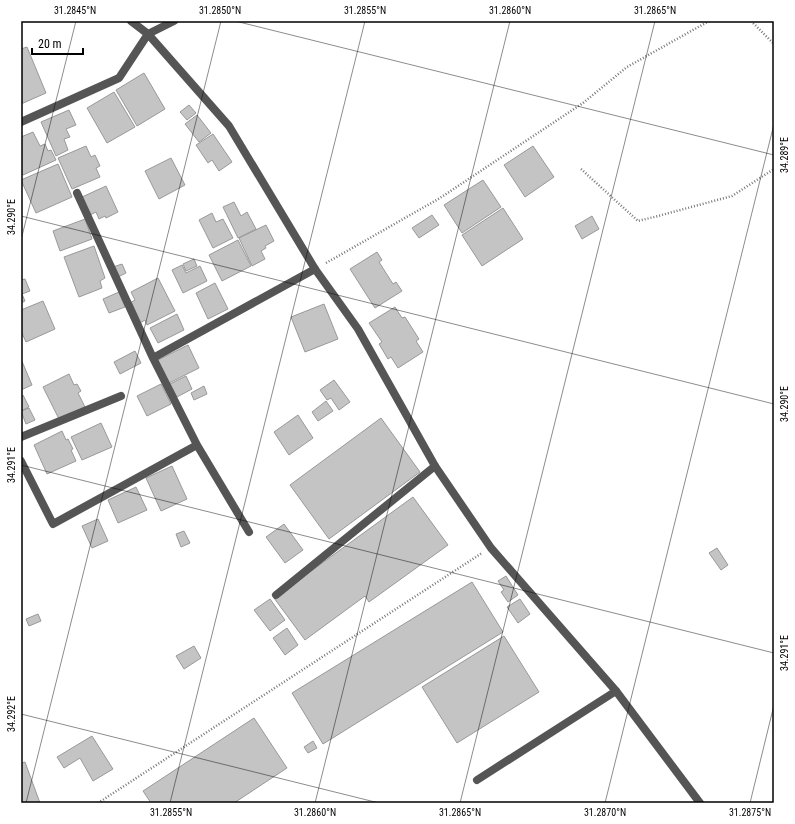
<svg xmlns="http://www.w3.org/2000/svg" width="795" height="824" font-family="'Roboto Condensed',sans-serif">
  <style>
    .building { fill: #c4c4c4; stroke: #999 }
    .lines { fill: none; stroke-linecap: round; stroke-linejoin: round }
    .path { stroke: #777; stroke-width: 2.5; stroke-dasharray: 1 2; stroke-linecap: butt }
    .service { stroke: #555; stroke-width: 8 }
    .minor { stroke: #555; stroke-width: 8 }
    .ticks { fill: none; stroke: #000; stroke-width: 1; stroke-opacity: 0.45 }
    .neatline { fill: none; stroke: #000; stroke-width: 1.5 }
    .ticks-label { font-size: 10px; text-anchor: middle; fill: #000 }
  </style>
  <rect width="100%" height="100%" fill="#fff"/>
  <path class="building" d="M27,47L46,93L21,104V49Z
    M144,73L165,109L137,126L116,90Z
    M114,92L135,127L107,143L87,108Z
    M189,105L196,113L187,120L180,112Z
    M69,110L76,125L66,129L70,137L64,139L68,150L56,156L41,122Z
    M197,115L211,133L199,142L185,124Z
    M33,132L40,146L45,144L48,151L51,150L56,160L23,175L21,172V137Z
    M213,134L232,162L219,171L212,160L208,163L196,145Z
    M86,146L91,157L95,155L100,166L96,168L100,177L72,189L58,158Z
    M533,146L554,177L525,197L504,165Z
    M171,158L185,185L159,199L145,171Z
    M58,164L72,197L36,213L21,180Z
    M483,180L501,207L462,233L444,205Z
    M106,186L118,212L106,218L105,216L99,219L96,212L90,215L82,197Z
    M234,202L241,216L247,212L256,229L238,238L223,207Z
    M503,208L523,239L482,266L462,235Z
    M212,213L216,222L223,219L233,238L213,248L199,220Z
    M432,215L439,225L419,238L412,228Z
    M592,216L599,229L582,239L575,226Z
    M85,219L92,239L60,251L53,231Z
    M266,225L274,241L265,246L266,248L261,251L265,259L252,266L239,238Z
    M238,240L251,266L222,281L209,255Z
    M94,246L105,278L100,281L102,288L79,297L64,257Z
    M377,252L382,260L379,262L393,284L396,282L402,291L375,308L350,269Z
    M194,259L197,266L186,271L183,264Z
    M122,264L126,273L118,277L113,267Z
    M182,265L186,273L200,266L207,281L183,293L172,270Z
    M158,278L175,311L147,325L145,320L140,323L130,303L135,300L131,292Z
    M25,279L30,291L22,294L25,301L21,303V280Z
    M215,283L228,309L208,319L196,293Z
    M119,292L125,307L109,313L103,299Z
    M43,301L55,329L26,342L21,331V310Z
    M324,304L338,339L305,352L291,317Z
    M395,307L402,318L405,317L419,339L416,341L423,352L398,368L391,357L388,359L379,344L382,342L369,323Z
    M177,314L184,330L158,343L150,328Z
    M188,345L199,368L169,383L158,360Z
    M135,351L141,363L120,374L114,362Z
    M21,359L32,385L21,390Z
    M69,374L74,385L77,384L81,391L78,393L85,407L59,419L43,387Z
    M186,376L192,389L177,397L170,384Z
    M334,380L350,402L339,410L331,398L327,400L320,390Z
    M161,384L171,404L147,416L137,396Z
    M204,386L207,394L194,400L191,393Z
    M23,395L29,407L21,411V397Z
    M326,401L333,411L318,421L312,412Z
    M29,408L35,420L26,424L21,411Z
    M298,415L313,438L289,455L274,432Z
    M381,418L420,472L329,539L290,485Z
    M101,423L112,447L82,460L71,437Z
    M62,431L66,440L68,439L73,449L71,450L76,461L47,474L34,445Z
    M172,466L187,499L161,511L146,478Z
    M136,487L147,510L118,523L108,500Z
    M413,497L448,545L369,602L365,596L305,640L274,598Z
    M98,519L108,541L92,548L82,526Z
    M284,524L303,550L285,563L266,537Z
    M184,531L190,543L181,547L176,534Z
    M717,548L728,565L721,570L709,553Z
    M506,576L518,595L508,602L501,592L504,590L498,581Z
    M472,582L503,632L323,744L292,693Z
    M270,599L285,620L270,631L254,610Z
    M520,599L530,614L518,623L507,607Z
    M38,614L41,621L29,626L26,619Z
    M287,628L298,645L285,655L273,638Z
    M504,636L539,692L457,743L422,687Z
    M194,646L201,658L184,669L176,656Z
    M254,718L287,768L234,803H151L143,791Z
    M92,736L113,769L93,781L80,758L64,768L57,757Z
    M313,741L317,748L308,753L304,747Z
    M25,762L40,803H21V763Z"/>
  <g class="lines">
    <path class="path" d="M751,21L774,44
      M581,169L638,221L658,216L732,196L774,169
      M326,263L440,198L583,103L627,67L709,21
      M98,803L482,553"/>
    <path class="service" d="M148,34L174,21
      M77,193L153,358L197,445L249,532
      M153,358L315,269
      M21,437L121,396
      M21,461L53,524L197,445
      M276,595L435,466
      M477,780L616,691"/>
    <path class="minor" d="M131,21L148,34L229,126L315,269L358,329L435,466L491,548L616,691L700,803
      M21,122L119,78L148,34"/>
  </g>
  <path class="ticks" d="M235,21L774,155M21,216L774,404M21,240L76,21M21,465L774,653M21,714L379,803M26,803L221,21M170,803L365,21M315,803L510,21M460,803L655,21M605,803L774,124M750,803L774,705"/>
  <rect width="795" height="824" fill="none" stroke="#ffffff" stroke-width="44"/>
  <path d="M32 48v6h51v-6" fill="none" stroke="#000000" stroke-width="2"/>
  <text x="38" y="48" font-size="12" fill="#000000" stroke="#ffffff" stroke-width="3" paint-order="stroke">20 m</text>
  <rect x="22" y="22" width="751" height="780" class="neatline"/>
  <g class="ticks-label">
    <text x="75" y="14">31.2845°N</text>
    <text x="220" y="14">31.2850°N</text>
    <text x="365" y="14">31.2855°N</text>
    <text x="510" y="14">31.2860°N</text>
    <text x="655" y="14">31.2865°N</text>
    <text transform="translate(784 155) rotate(-90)" y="4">34.289°E</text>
    <text transform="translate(11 217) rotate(-90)" y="4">34.290°E</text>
    <text transform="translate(784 404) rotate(-90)" y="4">34.290°E</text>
    <text transform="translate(11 465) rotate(-90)" y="4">34.291°E</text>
    <text transform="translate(784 653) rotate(-90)" y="4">34.291°E</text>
    <text transform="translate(11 714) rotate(-90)" y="4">34.292°E</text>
    <text x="171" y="816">31.2855°N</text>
    <text x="315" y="816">31.2860°N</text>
    <text x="460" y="816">31.2865°N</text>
    <text x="605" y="816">31.2870°N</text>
    <text x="750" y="816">31.2875°N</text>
  </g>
</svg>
